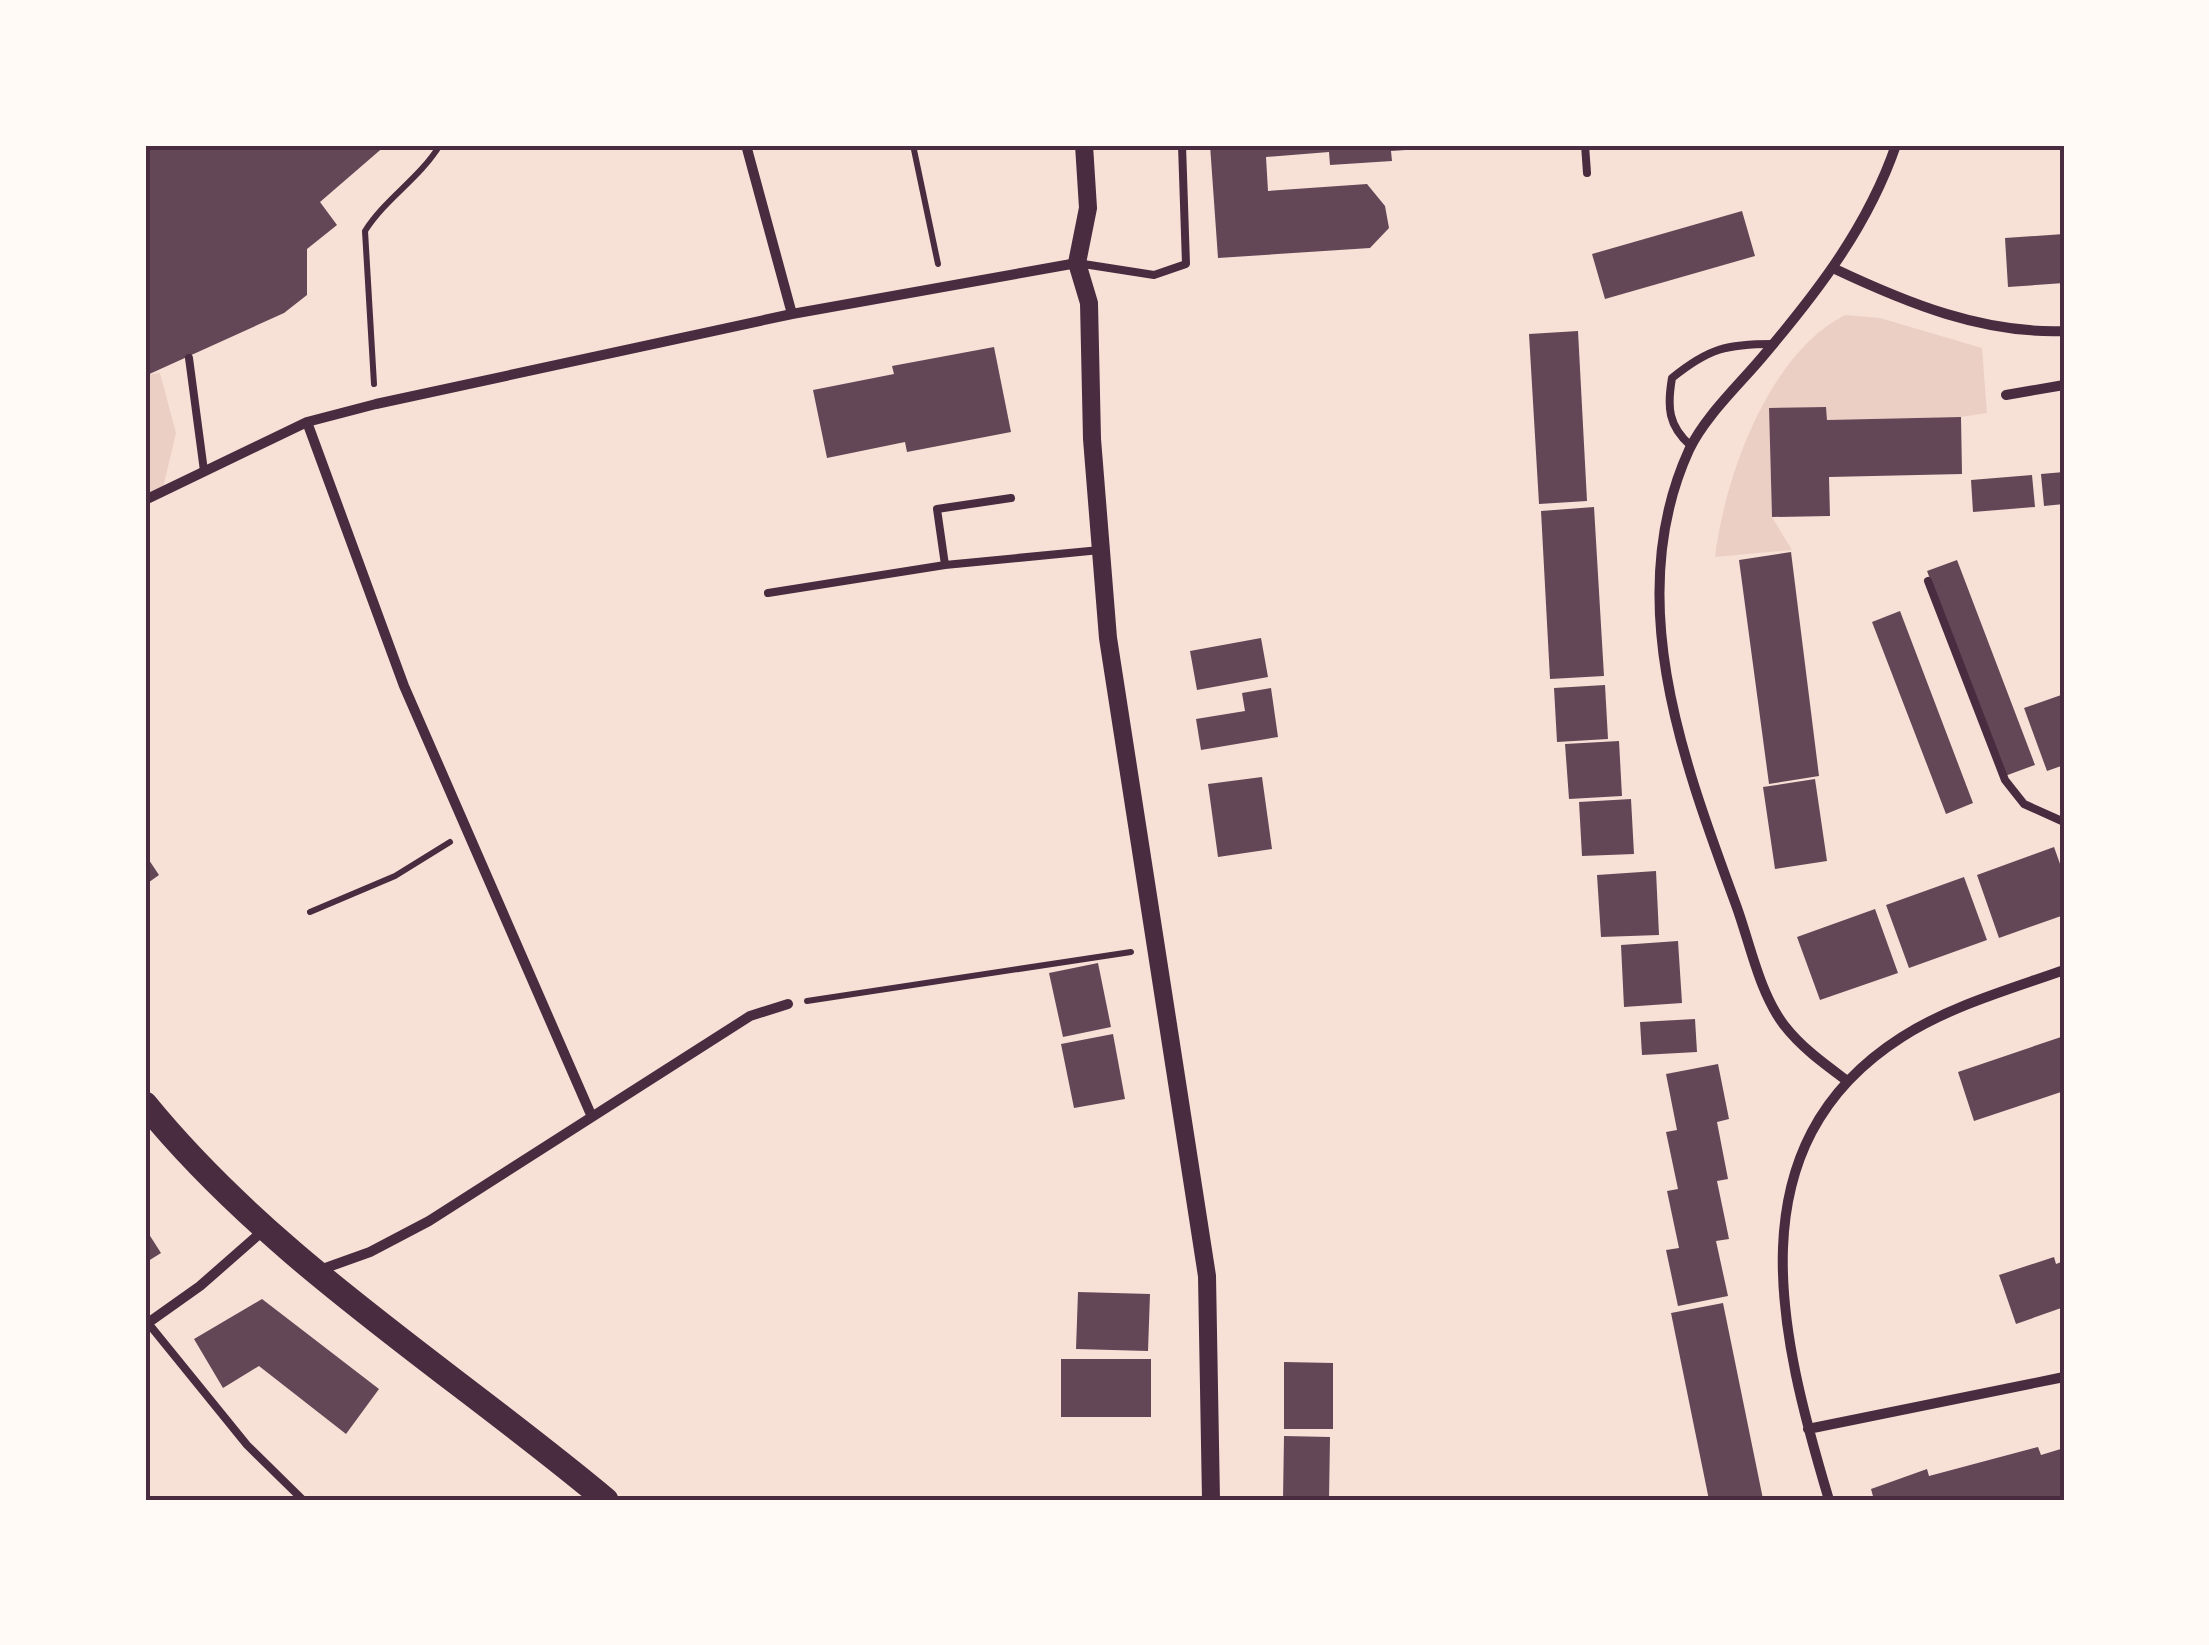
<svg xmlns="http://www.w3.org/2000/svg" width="2209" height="1645" font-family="'IBM Plex Sans',sans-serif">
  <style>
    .green { fill: #ebcfc5 }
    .building { fill: #644757 }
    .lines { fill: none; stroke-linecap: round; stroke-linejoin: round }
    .path { stroke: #4a2c40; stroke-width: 6 }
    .service { stroke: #4a2c40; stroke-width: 8 }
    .minor { stroke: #4a2c40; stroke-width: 10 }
    .tertiary { stroke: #4a2c40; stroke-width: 18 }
    .primary { stroke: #4a2c40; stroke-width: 25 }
    .neatline { fill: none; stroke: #4a2c40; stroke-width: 4 }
  </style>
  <rect width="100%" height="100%" fill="#f7e1d7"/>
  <path class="green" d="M1845,315L1880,318L1982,348L1987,413L1961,417L1827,420L1826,407L1769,408L1772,517L1792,550L1715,557C1725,477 1768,354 1845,315Z
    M160,373L176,433L163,488L145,500V375Z"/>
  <path class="building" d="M145,145H386L320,202L337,225L307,249V295L284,313L145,376Z
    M1210,145H1436V148L1391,151L1392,161L1330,165L1329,152L1266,157L1268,191L1367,184L1385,206L1389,228L1370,248L1218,258Z
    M1742,211L1755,256L1605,299L1592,254Z
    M2064,234V283L2008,287L2005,238Z
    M1578,331L1587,501L1539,504L1529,334Z
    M994,347L1011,432L907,452L905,442L827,458L813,390L894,374L892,366Z
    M1826,407L1827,420L1961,417L1962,474L1829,477L1830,516L1772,517L1769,408Z
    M2064,472V504L2044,506L2041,474Z
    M2032,475L2035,507L1973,512L1971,480Z
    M1594,507L1604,676L1550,679L1541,511Z
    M1791,552L1819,776L1769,784L1739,560Z
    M1957,560L2035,765L2005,776L1927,571Z
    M1900,611L1973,803L1946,814L1872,622Z
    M1261,638L1268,677L1197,690L1190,651Z
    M1605,685L1608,739L1557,742L1554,688Z
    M1271,688L1278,737L1201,750L1196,719L1245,711L1242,693Z
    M2064,694V765L2047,771L2024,708Z
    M1619,741L1622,796L1569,799L1565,744Z
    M1262,777L1272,849L1218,857L1208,784Z
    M1815,779L1827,861L1775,869L1763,787Z
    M1631,799L1634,854L1582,856L1579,802Z
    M2054,847L2064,875V915L1999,938L1977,875Z
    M145,854L159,875L145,885Z
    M1656,871L1659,935L1601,937L1597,875Z
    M1964,877L1987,940L1909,968L1886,905Z
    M1875,909L1898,973L1820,1000L1797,937Z
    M1678,941L1682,1003L1624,1007L1621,945Z
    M1098,963L1111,1027L1063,1037L1049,973Z
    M1695,1019L1697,1052L1642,1055L1640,1022Z
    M1113,1034L1125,1099L1074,1108L1061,1044Z
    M2064,1036V1091L1974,1121L1958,1072Z
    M1718,1064L1729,1119L1717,1122L1728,1179L1717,1181L1729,1239L1716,1241L1728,1296L1678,1306L1666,1250L1679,1248L1667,1191L1678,1189L1666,1132L1677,1130L1666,1074Z
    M145,1228L161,1253L145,1263Z
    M2054,1257L2056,1264L2064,1261V1307L2016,1324L1999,1275Z
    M1078,1292L1150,1294L1148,1351L1076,1349Z
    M262,1299L379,1389L346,1434L259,1366L223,1388L194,1339Z
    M1723,1303L1763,1499L1756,1500H1709L1671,1313Z
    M1061,1359H1151V1417H1061Z
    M1284,1362L1333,1363V1429H1284Z
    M1284,1436L1330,1437L1329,1500L1283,1499Z
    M2038,1447L2041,1455L2064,1448V1500H1874L1871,1489L1927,1469L1929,1476Z"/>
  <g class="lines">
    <path class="path" d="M913,145L938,264
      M374,384L365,231C386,198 419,179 440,145
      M310,912L395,876L450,842
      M807,1001L1131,952"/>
    <path class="service" d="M1585,145L1587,173
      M1077,263L1154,275L1186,264L1182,145
      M189,358L204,471
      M1691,446C1668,426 1667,407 1672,378C1709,348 1727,344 1773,344
      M1011,498L937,509L945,565L1100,550
      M1928,581L2005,780L2024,804L2064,822
      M768,593L945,565
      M148,1323L247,1445L303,1500"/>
    <path class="minor" d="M746,145L792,314
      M1835,269C1907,303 1983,334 2064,331
      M2006,395L2064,385
      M307,422L404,686L592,1117
      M145,500L307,422L376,404L792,314L1077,263
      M1846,1080C1823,1063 1801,1047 1784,1025C1759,992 1750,943 1736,905C1684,763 1621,599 1689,450C1705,416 1740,384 1764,355C1819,290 1868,226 1896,145
      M317,1271L370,1252L429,1221L750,1016L788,1004
      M145,1325L200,1286L265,1229
      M1808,1429L2064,1377
      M1829,1500C1780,1336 1731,1146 1902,1037C1950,1006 2011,989 2064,970"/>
    <path class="tertiary" d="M1084,145L1088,208L1077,263L1089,303L1092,439L1108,638L1207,1276L1211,1500"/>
    <path class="primary" d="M145,1104C273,1261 452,1371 606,1500"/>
  </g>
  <rect width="2209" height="1645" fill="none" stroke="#fffaf5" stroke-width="295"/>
  <rect x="148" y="148" width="1914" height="1350" class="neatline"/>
</svg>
